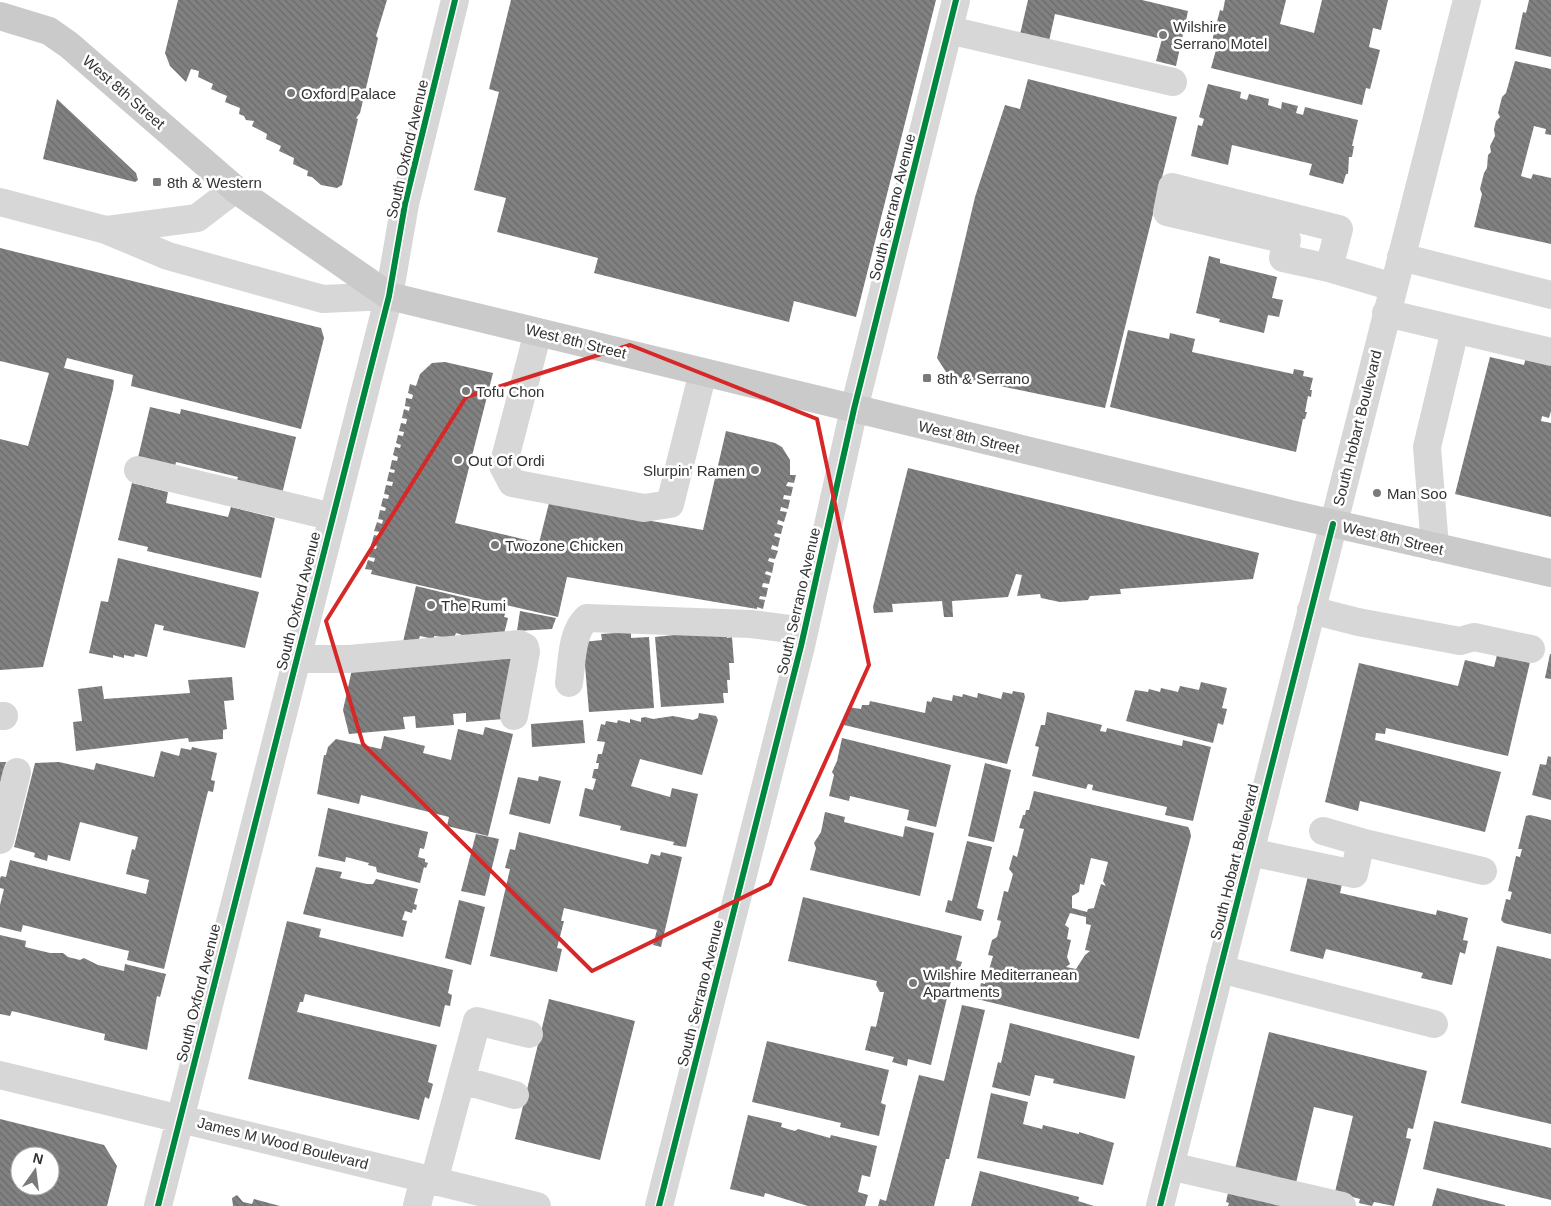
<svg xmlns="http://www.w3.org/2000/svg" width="1551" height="1206" font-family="Arial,sans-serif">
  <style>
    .building { fill: url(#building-back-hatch); fill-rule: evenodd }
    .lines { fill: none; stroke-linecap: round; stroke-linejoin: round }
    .minor { stroke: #d7d7d7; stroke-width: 28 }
    .major { stroke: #cacaca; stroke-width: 28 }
    .cycleway-casing { stroke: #fff; stroke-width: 9 }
    .cycleway { stroke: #00873e; stroke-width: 6 }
    .marked { fill: none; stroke: #d62828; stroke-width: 4; stroke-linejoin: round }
    .poi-dot { fill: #7a7a7a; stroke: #fff; stroke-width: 2 }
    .labels { text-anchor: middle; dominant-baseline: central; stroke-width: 5; stroke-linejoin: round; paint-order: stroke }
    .poi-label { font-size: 15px; fill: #333; stroke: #fff; text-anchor: start }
    .street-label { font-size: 15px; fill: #333; stroke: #fff }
  </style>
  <defs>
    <pattern id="building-back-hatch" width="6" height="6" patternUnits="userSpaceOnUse" patternTransform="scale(1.25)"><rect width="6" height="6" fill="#818181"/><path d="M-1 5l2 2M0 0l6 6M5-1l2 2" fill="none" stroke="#6a6a6a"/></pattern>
  </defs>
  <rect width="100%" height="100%" fill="#fff"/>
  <path class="building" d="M178,0H387L376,36L378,38L360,113L356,118L358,119L342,185L337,188L321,185L312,177L307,176L308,171L293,164L294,158L279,151L281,146L266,139L267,134L252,126L254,121L246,120L244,116L239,114L240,108L225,102L227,96L211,89L213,84L198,77L199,71L191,69L186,82L170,66L165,53Z
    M511,0H936L856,317L794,301L789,322L594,273L598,258L497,232L506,198L474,190L499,92L489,89Z
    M1028,0H1142L1188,11L1176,66L1156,61L1162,39L1055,14L1047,50L1018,43Z
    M1225,0H1286L1280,24L1314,33L1322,0H1388L1381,30L1373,28L1369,47L1380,50L1370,89L1366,88L1362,105L1211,68L1216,50L1210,49L1220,10L1223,11Z
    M1529,0H1551V57L1515,49L1523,12L1526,13Z
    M1515,61L1551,69V135L1545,134L1546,129L1534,126L1521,176L1531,179L1533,174L1551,178V244L1474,227L1482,194L1480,189L1484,173L1487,168L1488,155L1491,152L1490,146L1495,136L1494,129L1496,121L1500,117L1498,113L1502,97L1506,93Z
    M1028,79L1177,117L1105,408L948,375L937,358L975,197L1005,105L1020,109Z
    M1208,84L1241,92L1240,98L1247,100L1249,94L1269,99L1268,105L1281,109L1282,102L1298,106L1296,113L1303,115L1305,107L1358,120L1352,146H1354L1352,157H1349L1348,174H1346L1343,184L1309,175L1312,164L1232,145L1228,165L1191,156L1198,125L1202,126L1204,119L1199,117Z
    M57,99L136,173L138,180L135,182L43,159Z
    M0,248L321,328L324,338L301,429L131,386L133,375L67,358L64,368L114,380L113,389L43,667L0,670V439L28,446L49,373L0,361Z
    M1209,256L1220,259V263L1277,277L1272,298L1283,300L1279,317L1268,315L1264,333L1219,322L1220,319L1196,313Z
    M1128,330L1169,339L1170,333L1195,339L1192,352L1293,374L1294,369L1304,371L1303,376L1313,378L1310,390H1312L1311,397L1308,396L1305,412H1307L1305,419H1303L1296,452L1110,407Z
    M1490,357L1524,365L1526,357L1551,363V411L1549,418L1542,416L1541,421L1551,423V517L1455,494Z
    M445,362L493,373L455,523L539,543L549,503L703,530L726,431L775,443L782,447L790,460V475H796L794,483L788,482L786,486L793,487L791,496L784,495L783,499L790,500L788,509L781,507L780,511L787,512L784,522L778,520L777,524L783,526L781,534L775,533L774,536L780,538L778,547L772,545L771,549L778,551L775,559L769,558L768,561L774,563L772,573L766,571L765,574L771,576L769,584L763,583L762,587L768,588L766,597L760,596L759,599L765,600L763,609L757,607V609L567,577L558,617L371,574L372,570L365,569L368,560L374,562L375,558L369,557L371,548L376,549L377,546L371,545L374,535L379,536L380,532L374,531L377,522L382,524L383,520L378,519L380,510L385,511L386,508L381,506L383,498L388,499L389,495L384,494L386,485L392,486L393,482L387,481L389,472L394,473L395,470L390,469L392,460L397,461L398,457L393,455L395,447L400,448L401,445L396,443L398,435L403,436L404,432L399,431L401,423L406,424L407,419L402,418L404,409L409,411L410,407L405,406L406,398L412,399L413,395L408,393L410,384L416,386L420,374L432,363Z
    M150,407L180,414L181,409L296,437L281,498L235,487L238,477L176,462L174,471L137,462Z
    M908,468L1259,553L1253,579L1120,589L1121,594L1090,596L1088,600L1060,602L1041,598L1040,594L1017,596L1022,575L1016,574L1008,597L952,601L953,617H944L942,601L892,604L893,612L874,613L873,607Z
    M132,483L168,492L166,503L228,517L231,507L275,518L261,578L147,551L148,547L118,540Z
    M118,558L259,592L245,648L163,630L164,626L155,624L147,657L135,654L134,657L124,655V658L113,655V658L89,653L101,601L108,602Z
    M416,586L507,608L504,617L508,618L504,634L469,637L456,633L454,638L434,636V639L420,636L418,641L403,642Z
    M520,611L556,618L552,629L517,631Z
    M674,629L727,631V638L732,637L734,663H729L730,680H727L728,693H723L724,703L661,707L655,637L674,635Z
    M631,632V638L649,637L654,708L589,712L583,642L602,640L601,634Z
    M513,653L504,719L466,722V713L453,714L454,725L416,728L415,716L403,717L405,729L349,734L343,710L353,665Z
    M1550,654H1551V679L1545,678Z
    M1497,655L1530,662L1508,756L1386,728L1385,734L1376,733L1375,740L1501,772L1485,832L1360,801L1358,811L1325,802L1359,663L1458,686L1465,660L1494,667Z
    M232,677L234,700L224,701L227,729L223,730V739L189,742L188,738L76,751L73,722L82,721L78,689L102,686L104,699L190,693L188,680Z
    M1201,682L1227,688L1222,708L1227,709L1223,725L1218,723L1213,743L1126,721L1135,690L1148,692L1149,689L1160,692L1161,688L1178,692L1180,686L1199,690Z
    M1013,691L1024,693L1025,697L1007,764L844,725L848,707L861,709L862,705H869L870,701L925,713L927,701L931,702L933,697L952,701L953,695L962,697L963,694L977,698L978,693L1001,699L1003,692L1012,694Z
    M1047,712L1102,725L1100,731L1106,732L1107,728L1182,746L1183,740L1211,747L1193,821L1165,815L1167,807L1092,790L1093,785L1088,784L1086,789L1032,776L1039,747L1035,746L1041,725H1045Z
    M699,713L716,716L718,720L702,775L640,759L631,786L670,797L672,788L698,794L686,847L673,845L674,842L620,830L621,826L579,816L585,788L593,790L596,779L592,778L594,769H598L599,763H596L598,754H602L605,742L597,741L601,724L605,725L606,721L617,723L618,720L630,723V719L641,722V718L645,717L653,719L673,716L693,720L698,718Z
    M583,720L585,743L532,747L531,724Z
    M485,727L513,734L488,836L447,826L449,817L361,795L359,804L317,794L324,755H326L328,747L336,739L381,749L384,736L425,746L423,753L451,760L458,729L483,735Z
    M842,738L951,765L936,827L907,820L909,810L850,796L849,801L829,796L834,775L832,772L837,761Z
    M192,747L217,753L211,780L215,781L213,792L208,791L164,969L127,960L129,951L23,925L21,932L0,927V905L4,889L0,888V879L1,876L6,877L10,860L146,894L149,880L126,874L132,849L135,850L138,837L80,822L70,861L48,855L47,861L34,857L35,853L14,847L35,763L59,762L94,770L96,763L154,777L161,751L179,756L181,748L191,750Z
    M1548,756L1551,757V800L1532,795L1540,764L1546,765Z
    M0,762H6L1,785H0Z
    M985,763L1011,770L994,842L968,836Z
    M539,776L561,781L550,824L509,814L518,777L538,781Z
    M1034,791L1188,827L1190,831L1191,836L1139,1039L977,999L981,983L985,984L993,956L988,955L992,940L997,937L1001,921L997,920L1004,891L1008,892L1013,874L1009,869L1013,855L1017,857L1024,829L1019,828L1023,815H1025L1026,810H1029ZM1091,858L1108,862L1103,881L1106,886L1101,884L1094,908L1088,909L1087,912L1072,908V896L1079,892L1080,884L1084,885ZM1070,913L1086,917V924L1091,925L1085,950L1090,951L1085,955L1076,969L1066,967L1070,964L1067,957L1071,940L1067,939L1069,928L1065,925Z
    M328,808L428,832L424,849L420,848L418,857L425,859V862L428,863L426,868L424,867L420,883L377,872L376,867L368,865L369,863L346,857L345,862L318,856Z
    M825,812L845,817L844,822L903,837L905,826L934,833L920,896L810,870L816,848L814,843L821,832Z
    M1530,815L1551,820V934L1504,923L1501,920L1506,899L1510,900L1512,892L1508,891L1516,856L1520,857L1522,849H1518L1526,816Z
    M519,832L648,864L651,854L660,856L661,852L682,857L661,947L653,945L657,930L564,908L561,921H564L557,948L562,949L557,972L490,956L510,869L505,868L510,849L515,850Z
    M476,834L499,839L485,896L461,891Z
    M967,841L992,847L977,908L984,910L981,921L945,912L948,900L952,901Z
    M316,867L342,872L340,878L367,884H373L376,879L418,889L414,904L417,905L416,910L413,909L412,913L405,911L402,920L407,921L403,937L303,914Z
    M1308,876L1342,884L1340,893L1436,915L1437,910L1468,918L1463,940L1468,941L1465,954L1460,952L1452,985L1421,978L1423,973L1326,949L1323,959L1290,951Z
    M803,897L962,936L956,960L962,962L958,974L953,973L931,1065L908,1059L907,1066L892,1062L894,1057L865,1050L871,1026L876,1027L884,992H880L876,985L877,981L788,961Z
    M459,900L485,907L471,965L445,958Z
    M287,921L321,929L319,937L453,970L448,993L452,995L450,1006L445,1005L440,1027L305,994L303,1002H300L297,1012L437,1045L428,1082L433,1084L429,1099L425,1097L419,1120L248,1079Z
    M0,935L26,941L25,947L50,953H63L68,957L80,960L84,958L98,965L124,971L125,964L166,974L160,997L157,996L147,1050L104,1040L105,1034L12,1011L10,1016L0,1014Z
    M1497,946L1551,959V1124L1461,1103Z
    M549,999L635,1021L600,1160L515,1139Z
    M962,1005L985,1010L949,1159H946L934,1206H878L880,1199L886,1201L919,1075L944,1081Z
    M1010,1023L1135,1056L1125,1099L1053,1083L1054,1079L1035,1075L1030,1096L992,1087L998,1062L1001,1063Z
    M1269,1032L1427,1071L1413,1129L1408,1128L1406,1138L1411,1139L1394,1206L1374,1202L1372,1206L1359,1203L1360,1199L1335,1192L1353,1116L1314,1107L1296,1183L1235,1169Z
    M767,1041L889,1070L881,1103L886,1105L879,1136L840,1127L841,1123L752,1102Z
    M991,1093L1028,1102L1023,1124L1042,1129L1043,1125L1079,1134V1132L1114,1143L1103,1185L977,1158Z
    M748,1115L782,1123L781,1127L795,1131L798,1129L830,1138L831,1135L877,1146L870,1177L862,1175L858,1192L868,1195L865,1206H808L765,1193L764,1197L730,1189Z
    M0,1119L104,1145L117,1166L107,1206H0ZM20,1156H50V1186H20Z
    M1434,1121L1551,1148V1200L1423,1169Z
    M980,1171L1079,1197L1078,1201L1094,1206H971Z
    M1230,1184L1317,1206H1228L1229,1203L1226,1202Z
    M1437,1188L1505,1205V1206H1432Z
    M237,1195L243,1202L252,1204L254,1199L280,1206H233L232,1198Z"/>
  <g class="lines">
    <path class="minor" d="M949,30L1173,82
      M0,202L106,230L168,256L323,299L389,296
      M107,230L197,218L235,189
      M1401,257L1551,295
      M1329,268L1283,258L1287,240L1167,212L1172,187L1339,229L1329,268L1393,287
      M1386,313L1551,352
      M538,332L503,466L512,483L644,508L670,504L703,372
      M138,470L333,517
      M1435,547L1427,447L1455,330
      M1311,610L1358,622L1460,641L1474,637L1531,649
      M296,659H349L519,644L525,647L526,652L514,716
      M569,683C572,663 571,632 587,618L751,624L804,631
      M0,716H4
      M1323,831L1361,842
      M0,840L17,772
      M1250,852L1354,874L1361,842L1483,871
      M1220,969L1434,1024
      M0,1075L537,1206
      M462,1080L515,1095
      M1170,1166L1342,1206
      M434,1181L477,1021L529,1034
      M158,1206L389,296L405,204L455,0
      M417,1206L424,1178
      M659,1206L801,646L854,409L956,0
      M1160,1206L1467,0"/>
    <path class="major" d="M0,16L49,31L69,45L235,189L389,296L1291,514L1551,573"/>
    <g class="cycleway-casing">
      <path id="cycleway" d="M158,1206L389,296L405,204L455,0
        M659,1206L801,646L854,409L956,0
        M1160,1206L1333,524"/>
    </g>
    <use href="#cycleway" class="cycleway"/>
  </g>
  <path class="marked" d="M630,345L817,419L869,665L770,884L592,971L363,744L326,621L466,397Z"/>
  <g class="poi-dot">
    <circle cx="1163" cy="35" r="5"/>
    <circle cx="291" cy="93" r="5"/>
    <rect x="152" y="177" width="10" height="10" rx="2.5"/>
    <rect x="922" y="373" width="10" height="10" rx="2.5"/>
    <circle cx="466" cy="391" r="5"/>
    <circle cx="458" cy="460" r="5"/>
    <circle cx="755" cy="470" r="5"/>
    <circle cx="1377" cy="493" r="5"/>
    <circle cx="495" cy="545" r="5"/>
    <circle cx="431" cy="605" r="5"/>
    <circle cx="913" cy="983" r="5"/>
  </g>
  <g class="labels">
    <g class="poi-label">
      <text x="1173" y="26">Wilshire<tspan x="1173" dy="17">Serrano Motel</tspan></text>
      <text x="301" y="93">Oxford Palace</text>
      <text x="167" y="182">8th &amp; Western</text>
      <text x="937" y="378">8th &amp; Serrano</text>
      <text x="476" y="391">Tofu Chon</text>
      <text x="468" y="460">Out Of Ordi</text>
      <text x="745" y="470" text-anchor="end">Slurpin' Ramen</text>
      <text x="1387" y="493">Man Soo</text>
      <text x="505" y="545">Twozone Chicken</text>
      <text x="441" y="605">The Rumi</text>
      <text x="923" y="974">Wilshire Mediterranean<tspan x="923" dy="17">Apartments</tspan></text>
    </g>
    <g class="street-label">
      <text transform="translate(124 92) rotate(41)">West 8th Street</text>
      <text transform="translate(407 149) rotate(-77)">South Oxford Avenue</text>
      <text transform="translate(892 207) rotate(-76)">South Serrano Avenue</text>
      <text transform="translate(576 341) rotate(14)">West 8th Street</text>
      <text transform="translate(1357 428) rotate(-76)">South Hobart Boulevard</text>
      <text transform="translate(969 437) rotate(13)">West 8th Street</text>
      <text transform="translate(1393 538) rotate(13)">West 8th Street</text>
      <text transform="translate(298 601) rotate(-76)">South Oxford Avenue</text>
      <text transform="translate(798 601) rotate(-77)">South Serrano Avenue</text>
      <text transform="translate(1234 862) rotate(-76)">South Hobart Boulevard</text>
      <text transform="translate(198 993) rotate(-76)">South Oxford Avenue</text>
      <text transform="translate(700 993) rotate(-76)">South Serrano Avenue</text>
      <text transform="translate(283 1143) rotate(14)">James M Wood Boulevard</text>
    </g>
  </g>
  <g transform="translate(35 1171) rotate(14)"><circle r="24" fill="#ffffff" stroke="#adadad"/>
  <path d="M0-4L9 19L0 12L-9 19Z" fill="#7a7a7a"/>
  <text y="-8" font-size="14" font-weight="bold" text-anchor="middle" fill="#333333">N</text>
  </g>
</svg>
